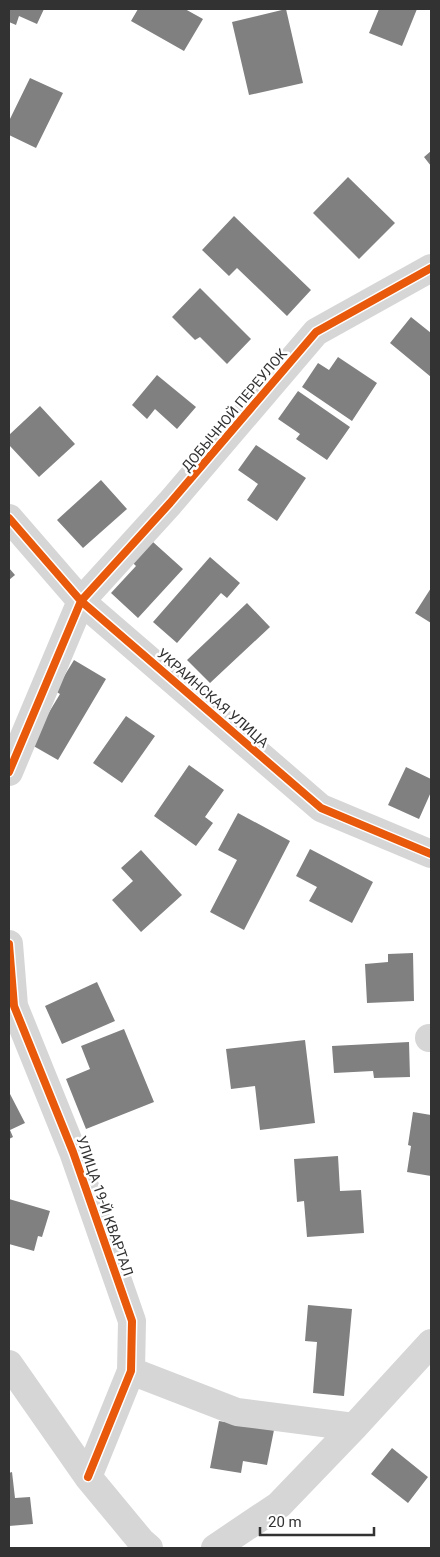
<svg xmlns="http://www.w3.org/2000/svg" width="440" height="1557" font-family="Roboto,sans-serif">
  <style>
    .building { fill: #808080 }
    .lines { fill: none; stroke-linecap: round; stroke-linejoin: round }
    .minor { stroke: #d6d6d6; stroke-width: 28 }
    .cycleway-casing { stroke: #fff; stroke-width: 11 }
    .cycleway { stroke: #e8590c; stroke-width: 8 }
    .labels { text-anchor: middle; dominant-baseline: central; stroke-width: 5; stroke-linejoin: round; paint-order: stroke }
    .street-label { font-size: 14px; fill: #323232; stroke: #fff }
  </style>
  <rect width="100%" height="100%" fill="#fff"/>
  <path class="building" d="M9,9H44L37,24L19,16L16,25L9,22Z
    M138,9H185L203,19L184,51L131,21Z
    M286,9L303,83L249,95L232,22Z
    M379,9H417L402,46L369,33Z
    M30,78L63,93L36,148L9,135V121Z
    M431,151V166L424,157Z
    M348,177L395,223L359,259L313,213Z
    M234,216L311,290L287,316L237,268L229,276L202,250Z
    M200,288L251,339L227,364L200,337L195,340L172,317Z
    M411,317L431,333V377L390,343Z
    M338,357L377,383L352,421L302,387L318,363L329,370Z
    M157,375L196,407L177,429L155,409L147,419L132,405Z
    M298,391L350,427L327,460L296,439L300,434L278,419Z
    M40,406L75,444L39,477L9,445V435Z
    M256,445L306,478L277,521L247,500L258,484L238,470Z
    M101,480L127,509L83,548L57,520Z
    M153,542L183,569L138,618L111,593L136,566L133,563Z
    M210,557L240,583L227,598L221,593L177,643L153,622Z
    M9,568L15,575L9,580Z
    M431,588V623L415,613Z
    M247,603L270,627L210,683L187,660Z
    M74,660L106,679L58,760L30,744L60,694L55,691Z
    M126,716L155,736L122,783L93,763Z
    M189,765L224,790L205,817L213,823L196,846L154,816Z
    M406,767L431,779V792L419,819L388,805Z
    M238,813L290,841L244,930L210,912L237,860L218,850Z
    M310,849L373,882L352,923L309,901L317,887L296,876Z
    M141,850L182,895L141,932L112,900L133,881L121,868Z
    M413,953L414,1001L367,1003L365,964L388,962V954Z
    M97,982L115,1021L62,1044L45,1006Z
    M124,1029L154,1102L86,1129L66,1079L90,1069L81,1046Z
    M305,1040L315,1123L260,1130L255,1086L231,1089L226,1049Z
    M409,1042L410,1077L374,1078L373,1071L334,1073L332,1046Z
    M9,1092L25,1123L10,1130L13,1137L9,1139Z
    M413,1112L431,1115V1176L407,1172L411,1146L408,1145Z
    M338,1156L340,1191L361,1190L364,1233L307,1237L304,1201L297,1202L294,1159Z
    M9,1199L50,1211L42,1237L38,1236L34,1251L9,1244Z
    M308,1305L352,1309L344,1396L313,1393L317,1342L305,1341Z
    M219,1421L274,1430L267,1465L243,1461L241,1473L210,1468Z
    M392,1448L428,1477L408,1503L371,1474Z
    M12,1472L15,1498L30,1497L33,1524L9,1526V1473Z"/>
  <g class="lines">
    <path class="minor" d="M9,518L81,601L321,808L431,854
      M9,772L81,601L170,503L316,332L431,268
      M9,944L14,1006L73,1152L132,1321L131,1371L88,1477
      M429,1038H431
      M9,1364L88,1477L141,1541L149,1548
      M131,1371L237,1412L354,1427
      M215,1548L279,1505L354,1427L431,1343"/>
    <g class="cycleway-casing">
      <path id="cycleway" d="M9,518L81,601L321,808L431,854
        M9,772L81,601L170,503L316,332L431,268
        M9,944L14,1006L73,1152L132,1321L131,1371L88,1477"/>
    </g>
    <use href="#cycleway" class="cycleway"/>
  </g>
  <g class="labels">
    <g class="street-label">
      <text transform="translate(234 410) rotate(-50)">ДОБЫЧНОЙ ПЕРЕУЛОК</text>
      <text transform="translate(213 698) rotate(41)">УКРАИНСКАЯ УЛИЦА</text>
      <text transform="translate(105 1206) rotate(71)">УЛИЦА 19-Й КВАРТАЛ</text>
    </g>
  </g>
  <rect width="440" height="1557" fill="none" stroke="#323232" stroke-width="20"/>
  <path d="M260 1527v8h114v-8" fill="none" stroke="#323232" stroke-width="2.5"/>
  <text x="268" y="1527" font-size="15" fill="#323232" stroke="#ffffff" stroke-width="4" paint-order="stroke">20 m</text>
</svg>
